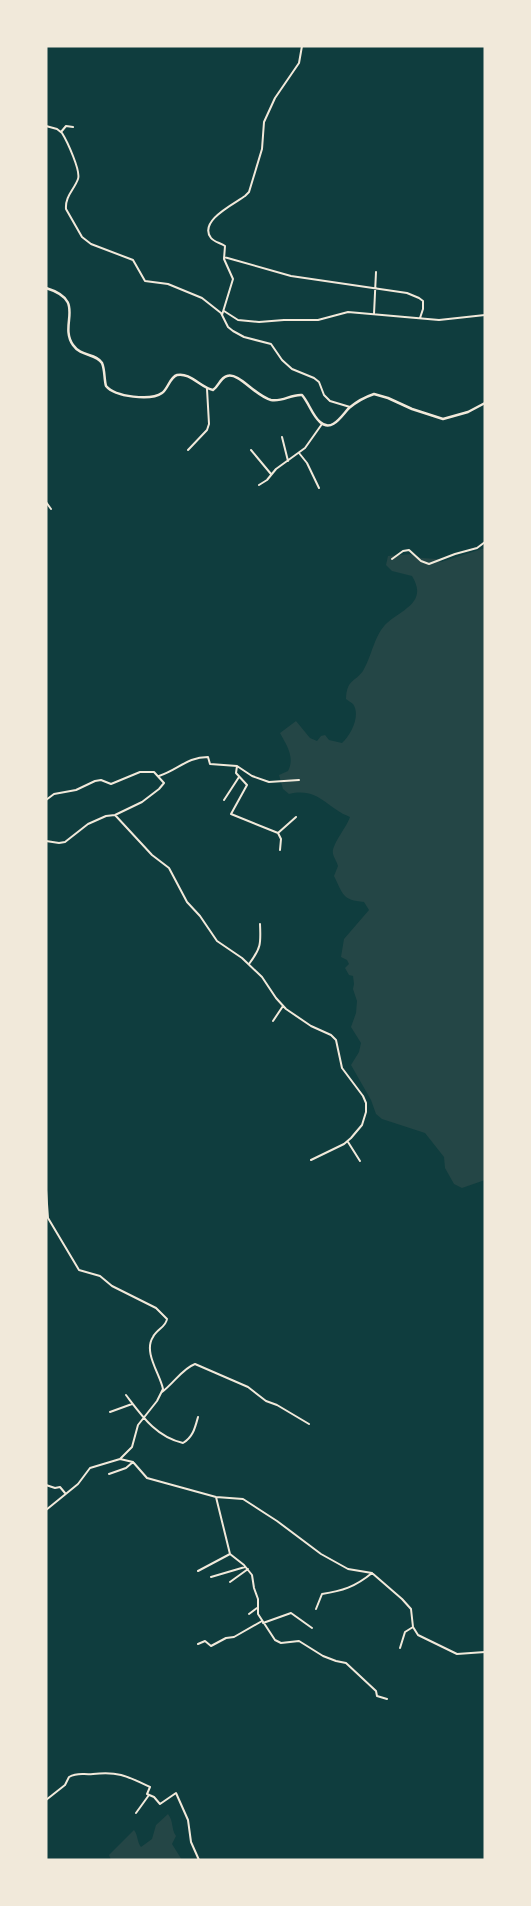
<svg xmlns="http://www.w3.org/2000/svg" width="531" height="1906" font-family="'Golos Text',sans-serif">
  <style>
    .green { fill: #244646 }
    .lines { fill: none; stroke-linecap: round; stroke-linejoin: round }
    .minor { stroke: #f1e9da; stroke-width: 2 }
    .primary { stroke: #f1e9da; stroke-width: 2.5 }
  </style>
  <rect width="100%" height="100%" fill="#0f3d3e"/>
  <path class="green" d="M485,548V1180L462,1188L454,1184L445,1168L444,1157L425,1133L382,1119L376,1114L371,1100L351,1065L359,1052L361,1043L351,1027L356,1013L357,1001L353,989L354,984L353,976L349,975L345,968L349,964L347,960L341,957L344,939L369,910L364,902C342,900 343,894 334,876L338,866C337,862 334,858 333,854C331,845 347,827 350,817C326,808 319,787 289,794L283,789L279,775L288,771C295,757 287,746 280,733L296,721L310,738L317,741L321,736L325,735L329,740L342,743C351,735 361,715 353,704C351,702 348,701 346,699C347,679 354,683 363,671C372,656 374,635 387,623C403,609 428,602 412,576L392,571L386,565L388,556L412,554L421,558L437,559L441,562Z
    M168,1814C174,1822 171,1829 176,1836L172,1844L182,1860H111L109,1855L134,1830C138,1835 137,1842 141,1847L152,1839L156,1825Z"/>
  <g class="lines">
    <path class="minor" d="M46,126L57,129L62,133C67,141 81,171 78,179C74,190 65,196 66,209L82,237L91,244L133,260L145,281L168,284L202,298L221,313L228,327L233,331L244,337L271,344L282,360L292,369L314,378L319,382L324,395L330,401L350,407
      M61,132L66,126L73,127
      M224,257L291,276L407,293L419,298L423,301V309L420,318
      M224,311L238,320L259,322L284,320H318L348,312L439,320L485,315
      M374,314L376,272
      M222,315L233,279L224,259L225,246C221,243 214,242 211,238C198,221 234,204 245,196L249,192L262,149L264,122L275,98L299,63L302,46
      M282,437L288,461
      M188,450L207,430L209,424L207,389
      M251,450L271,474
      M299,453L307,463L319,488
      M259,485L267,480L276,469L305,448L322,424
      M46,502L51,509
      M392,559L403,551L409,550L421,561L429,564L455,554L477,548L485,542
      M237,766L236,773L247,785L231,814L278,833L296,817
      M159,776C178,770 187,757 208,757L210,764L237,766L252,776L269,782L299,780
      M46,800L54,794L76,790L95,781L101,780L111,784L140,772H154L164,783L159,789L142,802L115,815L106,816L88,824L65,842L59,843L46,841
      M224,800L239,777
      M115,815L152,855L169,868L187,902L200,916L217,941L242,958L262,977L276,998L286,1009L311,1026L331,1035L336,1040L342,1068L363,1096L366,1103V1112L362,1125L351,1138L344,1144L311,1160
      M278,833L281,839L280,850
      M249,964C261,948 261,944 260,924
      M273,1021L283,1006
      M348,1142L360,1161
      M46,1190L48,1218L79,1270L100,1276L112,1286L156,1308L167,1319C166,1327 157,1329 153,1337C143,1352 160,1374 163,1389L157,1401L138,1425L132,1447L120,1459
      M162,1392C173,1384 183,1368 195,1364L248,1387L266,1401L277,1405L309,1424
      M126,1395C142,1416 156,1437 183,1443C193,1437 195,1428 198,1417
      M110,1412L132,1404
      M109,1474L126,1468L133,1462
      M46,1485L55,1488L60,1487L65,1493
      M216,1497L230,1554L244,1565L252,1575L254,1588L258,1599V1614L275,1640L281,1643L299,1641L323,1656L336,1661L346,1663L376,1691L377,1696L387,1699
      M46,1510L78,1484L90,1468L120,1459L133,1462L147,1478L216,1497L243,1499L277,1521L321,1554L348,1569L372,1573L402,1599L411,1609L413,1627L418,1635L457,1654L485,1652
      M198,1571L230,1554
      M211,1577L245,1567
      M230,1582L248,1569
      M316,1609L322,1594C342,1591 355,1587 372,1573
      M249,1614L257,1608
      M263,1623L291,1613L312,1628
      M198,1644L205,1641L211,1646L226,1638L234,1637L262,1621
      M400,1648L405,1632L413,1627
      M46,1800L65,1785L69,1777C78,1772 83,1775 93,1774C118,1771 127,1776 150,1787L147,1794L154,1797L160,1804L176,1793L188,1820L191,1842L199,1860
      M136,1813L149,1795"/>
    <path class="primary" d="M46,288C88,301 58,323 73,345C81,357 96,353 102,363C105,370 104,379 106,386C115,397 151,401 162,393C168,389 170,377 177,375C190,372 201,388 213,390C219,386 220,378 227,376C239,372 255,396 271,400C283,402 291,394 302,395C309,403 312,415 320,422C332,433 342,415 349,408C355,403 365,397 374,394L388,398L412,409L443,419L468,412L485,403"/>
  </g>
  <rect width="531" height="1906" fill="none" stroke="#f1e9da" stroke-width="95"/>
</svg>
